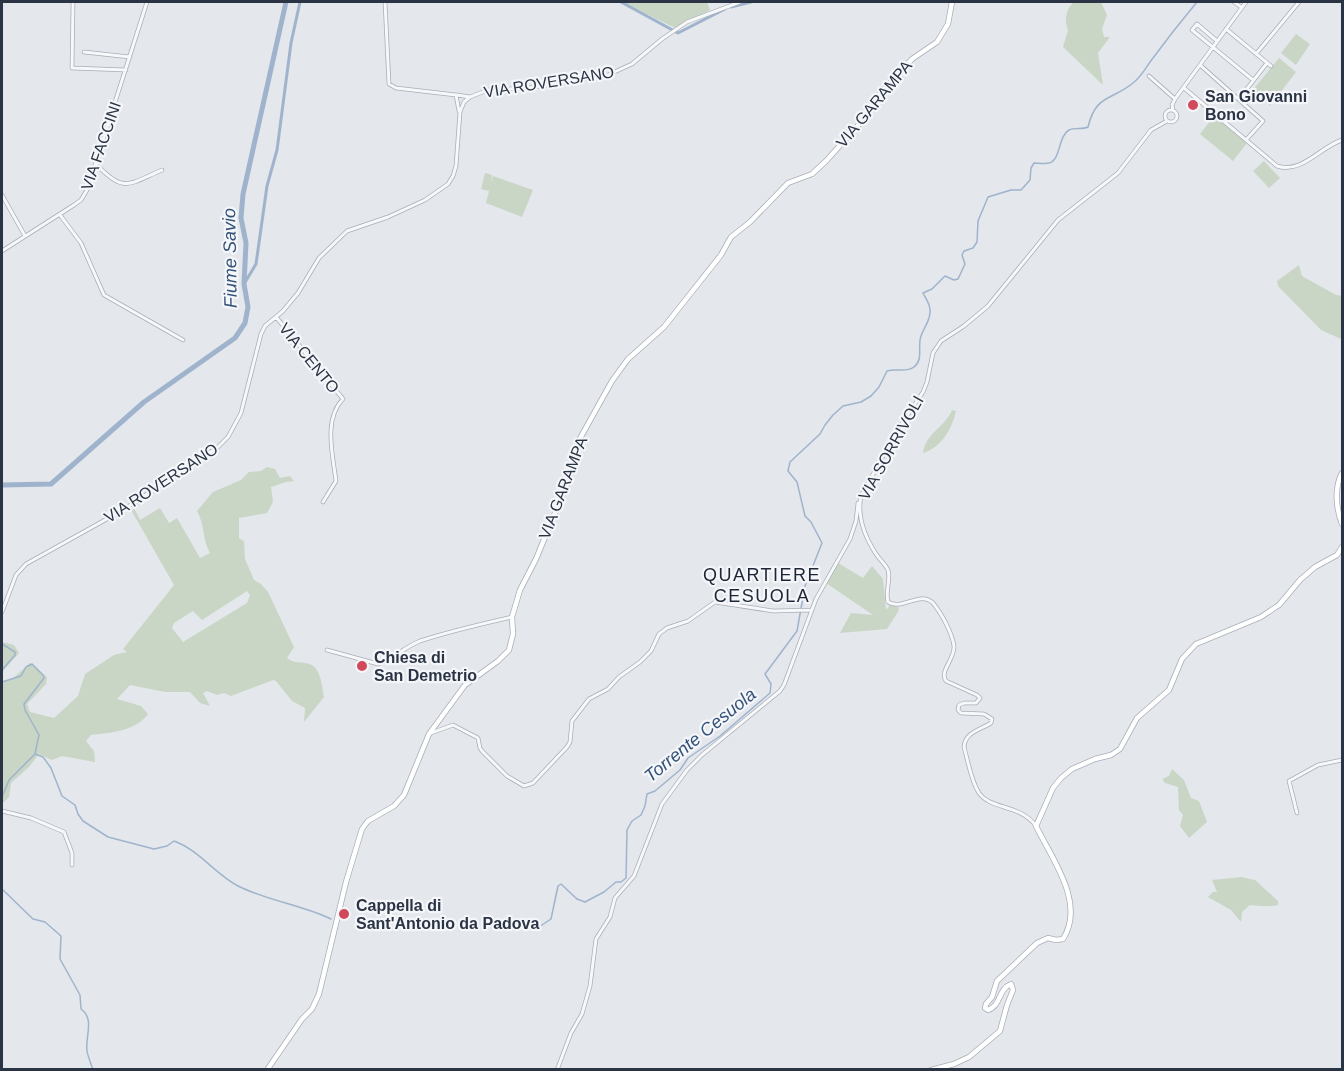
<svg xmlns="http://www.w3.org/2000/svg" width="1344" height="1071" font-family="Helvetica,sans-serif">
  <style>
    .green { fill: #c9d6c5; fill-rule: evenodd }
    .lines { fill: none; stroke-linecap: round; stroke-linejoin: round }
    .stream { stroke: #9fb4cc; stroke-width: 1.5 }
    .canal { stroke: #9fb4cc; stroke-width: 3 }
    .river { stroke: #9fb4cc; stroke-width: 5 }
    .street-casing { stroke: #a9aeb7; stroke-width: 4.5 }
    .secondary-casing { stroke: #a9aeb7; stroke-width: 6 }
    .street { stroke: #f7f8fa; stroke-width: 3 }
    .secondary { stroke: #fff; stroke-width: 4.5 }
    .poi-dot { fill: #d1495b; stroke: #f4f6f9; stroke-width: 2 }
    .labels { text-anchor: middle; dominant-baseline: central; stroke-width: 4.5; stroke-linejoin: round; paint-order: stroke }
    .street-label { font-size: 16px; fill: #2b3445; stroke: #f4f6f9 }
    .poi-label { font-size: 16px; font-weight: bold; fill: #2b3445; stroke: #f4f6f9; text-anchor: start }
    .water-label { font-size: 18px; font-style: italic; fill: #34527a; stroke: #f4f6f9 }
    .neighbourhood-label { font-size: 18px; letter-spacing: 1.5px; fill: #1d2536; stroke: #f4f6f9 }
  </style>
  <rect width="100%" height="100%" fill="#e4e7ec"/>
  <path class="green" d="M622,2H707L710,10L675,28Z
    M1074,2H1101L1107,15L1102,29L1104,37H1110L1098,53L1103,85L1063,47L1068,30C1064,21 1066,8 1074,2Z
    M1296,34L1310,44L1296,65L1281,53Z
    M1279,58L1296,72L1270,106L1252,91Z
    M1214,116L1247,143L1233,161L1200,134Z
    M1264,161L1280,178L1269,188L1253,171Z
    M485,173L492,175L491,183L493,176L533,190L522,217L486,203L489,191L481,189Z
    M1299,265L1302,276L1336,295L1342,296V343L1341,339L1321,330L1278,286L1277,281Z
    M952,410L956,411C952,429 942,447 923,453C925,434 946,426 952,410Z
    M267,467L275,469L280,478L290,476L294,481L286,482L271,487L273,502L267,513L239,518V538L244,541L245,559L254,580L261,584L268,592L294,647L287,658C294,664 301,661 309,664C321,667 322,687 324,697L304,722L305,708L292,701L276,681L273,680L231,696L224,693L217,695L207,691L203,693L210,706L200,703L190,692H165L130,685L117,699L141,706L148,714C136,731 110,733 91,735L86,741L94,751L95,762L62,756L52,760L39,754L29,767L11,783L9,797L2,804V680L4,682L12,679L30,663L47,677L46,684L27,704L30,712L54,718L78,696L85,674L114,655L127,652L123,649L174,585L130,508L152,492L153,494L134,508L140,520L160,508L169,523L177,518L200,558L210,553C202,539 205,525 197,511L213,492L241,480L249,472L261,471ZM247,591L250,595L247,603L183,642L172,628L174,623L193,611L202,620Z
    M838,563L863,578L872,566L883,579L886,610L890,605L898,607L899,610L887,629L840,633L851,613L873,615L826,583Z
    M2,642L14,645L19,653L2,672Z
    M1172,769L1184,780L1191,798L1199,801L1207,822L1189,838L1180,826L1183,815L1179,810L1178,787L1165,783L1162,779L1169,776Z
    M1241,877L1255,880L1278,901V905C1274,907 1255,906 1250,905L1242,912L1241,922L1231,910L1208,897L1213,892H1217L1212,880Z"/>
  <g class="lines">
    <path class="stream" d="M2,644L15,652V655L2,670
      M2,682L21,676L26,667L32,664L43,675L44,678L24,704L25,710L39,735L35,754L9,780L2,797
      M35,754L43,757L51,768L62,796L75,805L78,814L83,821L108,837L154,849L167,846L174,841C199,850 215,874 238,886C268,901 302,905 331,919
      M2,889L33,919L45,922L61,936L60,959L80,995L81,1009C95,1019 85,1036 87,1051C88,1057 91,1063 93,1070
      M539,927L551,919L558,886L561,884L577,899L585,902L604,892L616,882H621L626,878L627,830L632,821L641,815L645,806L647,794L655,791L680,770L688,758L720,736L770,693L771,684L765,674L797,631L805,586L822,543L811,522L805,516L797,482L788,471L790,462L820,434L825,425L833,415L843,406L861,402L871,396L879,387L887,371C896,368 906,373 914,367C924,359 917,347 921,336C924,327 931,320 930,310C930,304 926,299 923,293L932,289L945,276L954,280L958,279L965,264L962,255L964,251L973,248L977,242L978,221L988,197L1011,190H1021L1030,180L1031,168L1034,163C1038,163 1045,164 1049,163C1061,160 1058,136 1069,130C1075,127 1082,130 1088,127C1096,94 1111,101 1133,83C1142,76 1146,67 1153,58C1167,39 1182,20 1197,2"/>
    <path class="canal" d="M621,2L678,33L725,9
      M731,7L751,2
      M244,284L256,264L267,186L277,150L291,43L300,2"/>
    <path class="river" d="M2,485L51,484L144,402L235,338L245,323L248,307L244,284L246,243L241,218L243,194L286,2"/>
    <g class="street-casing">
      <path id="street" d="M73,2L72,68L126,70
        M385,2L389,84L396,88L456,95L459,111
        M1234,2L1241,7
        M1226,29L1271,66
        M1217,41L1197,24L1192,30L1253,80
        M84,52L130,57
        M1256,54L1299,2
        M1200,65L1263,121L1246,140
        M1149,76L1175,99
        M1184,88L1277,166C1302,174 1320,147 1342,140
        M457,95L470,97
        M1239,99L1267,63
        M1165 116a6 6 0 1 1 12 0a6 6 0 1 1-12 0Z
        M1173,110L1172,105L1175,99L1246,2
        M96,164C124,194 129,184 162,170
        M2,195L25,236
        M60,215L81,243L104,295L183,340
        M2,251L74,205L81,200L87,190L147,2
        M276,317L343,399C323,419 333,456 336,481L323,502
        M2,612L16,575L26,564L123,510L218,447L228,437L241,413L261,334L265,326L283,311L298,293L319,258L347,231L388,217L425,200L448,184L453,176L456,166L460,112L464,102L470,97L488,90L528,88L608,75L632,64L662,39L687,22L740,2
        M327,650L378,664C391,660 405,647 420,641C450,631 481,624 512,617
        M431,733L453,725L478,738L480,748L482,751L507,776L524,786L533,783L567,747L570,742L572,721L589,699L608,689L619,677L640,662L651,651L659,634L667,628L688,621L715,602L773,611L811,610
        M2,811L31,818L64,832L72,853V865
        M1297,813L1289,781L1318,765L1342,760
        M1036,826C1020,804 991,810 979,793C971,781 968,761 964,747C965,732 980,730 991,723L992,719L984,714L961,713L958,710L959,705L964,703H976L980,698L977,695L946,681C939,671 955,659 954,646C952,633 942,614 933,603C920,590 903,611 888,602C885,591 891,580 888,570C885,564 880,560 876,554C865,537 857,516 861,496L897,431L923,392L927,382L933,353L941,341L964,326L988,306L1058,220L1118,173L1151,130L1167,121
        M557,1070L571,1033L582,1014L590,986L596,939L610,917L615,898L634,876L662,804L687,770L702,755L780,691L784,685L816,599L850,539L856,521L858,503"/>
    </g>
    <g class="secondary-casing">
      <path id="secondary" d="M1342,473C1334,488 1336,508 1342,524
        M267,1070L302,1019L312,1009L319,994L346,882L362,829L368,821L394,806L404,795L429,734L465,685L498,661L509,650L513,634L512,617L520,590L536,559L569,479L578,442L612,381L628,359L664,327L721,255L731,237L750,222L788,183L812,174L826,161L862,121L880,94L912,59L937,42L948,24L952,2
        M931,1070L954,1064L969,1057L1000,1031L1007,1005L1013,990L1011,984C998,989 1001,1006 988,1010L985,1008L986,1004L992,997L997,981L1037,943L1048,938L1056,940L1063,939C1086,903 1052,859 1036,826L1053,788L1061,778L1072,769L1095,759L1111,755L1120,749L1137,718L1169,690L1182,659L1196,644L1261,617L1279,605L1300,580L1315,567L1337,555L1342,547"/>
    </g>
    <use href="#street" class="street"/>
    <use href="#secondary" class="secondary"/>
  </g>
  <g class="poi-dot">
    <circle cx="1193" cy="105" r="6"/>
    <circle cx="362" cy="666" r="6"/>
    <circle cx="344" cy="914" r="6"/>
  </g>
  <g class="labels">
    <g class="street-label">
      <text transform="translate(549 82) rotate(-9)">VIA ROVERSANO</text>
      <text transform="translate(874 104) rotate(-50)">VIA GARAMPA</text>
      <text transform="translate(101 146) rotate(-71)">VIA FACCINI</text>
      <text transform="translate(309 358) rotate(51)">VIA CENTO</text>
      <text transform="translate(891 448) rotate(-61)">VIA SORRIVOLI</text>
      <text transform="translate(161 483) rotate(-33)">VIA ROVERSANO</text>
      <text transform="translate(563 488) rotate(-69)">VIA GARAMPA</text>
    </g>
    <g class="poi-label">
      <text x="1205" y="96">San Giovanni<tspan x="1205" dy="18">Bono</tspan></text>
      <text x="374" y="657">Chiesa di<tspan x="374" dy="18">San Demetrio</tspan></text>
      <text x="356" y="905">Cappella di<tspan x="356" dy="18">Sant'Antonio da Padova</tspan></text>
    </g>
    <g class="water-label">
      <text transform="translate(230 258) rotate(-91)">Fiume Savio</text>
      <text transform="translate(700 735) rotate(-39)">Torrente Cesuola</text>
    </g>
    <g class="neighbourhood-label">
      <text x="762" y="575">QUARTIERE<tspan x="762" dy="21">CESUOLA</tspan></text>
    </g>
  </g>
  <rect width="1344" height="1071" fill="none" stroke="#2b3445" stroke-width="6"/>
</svg>
